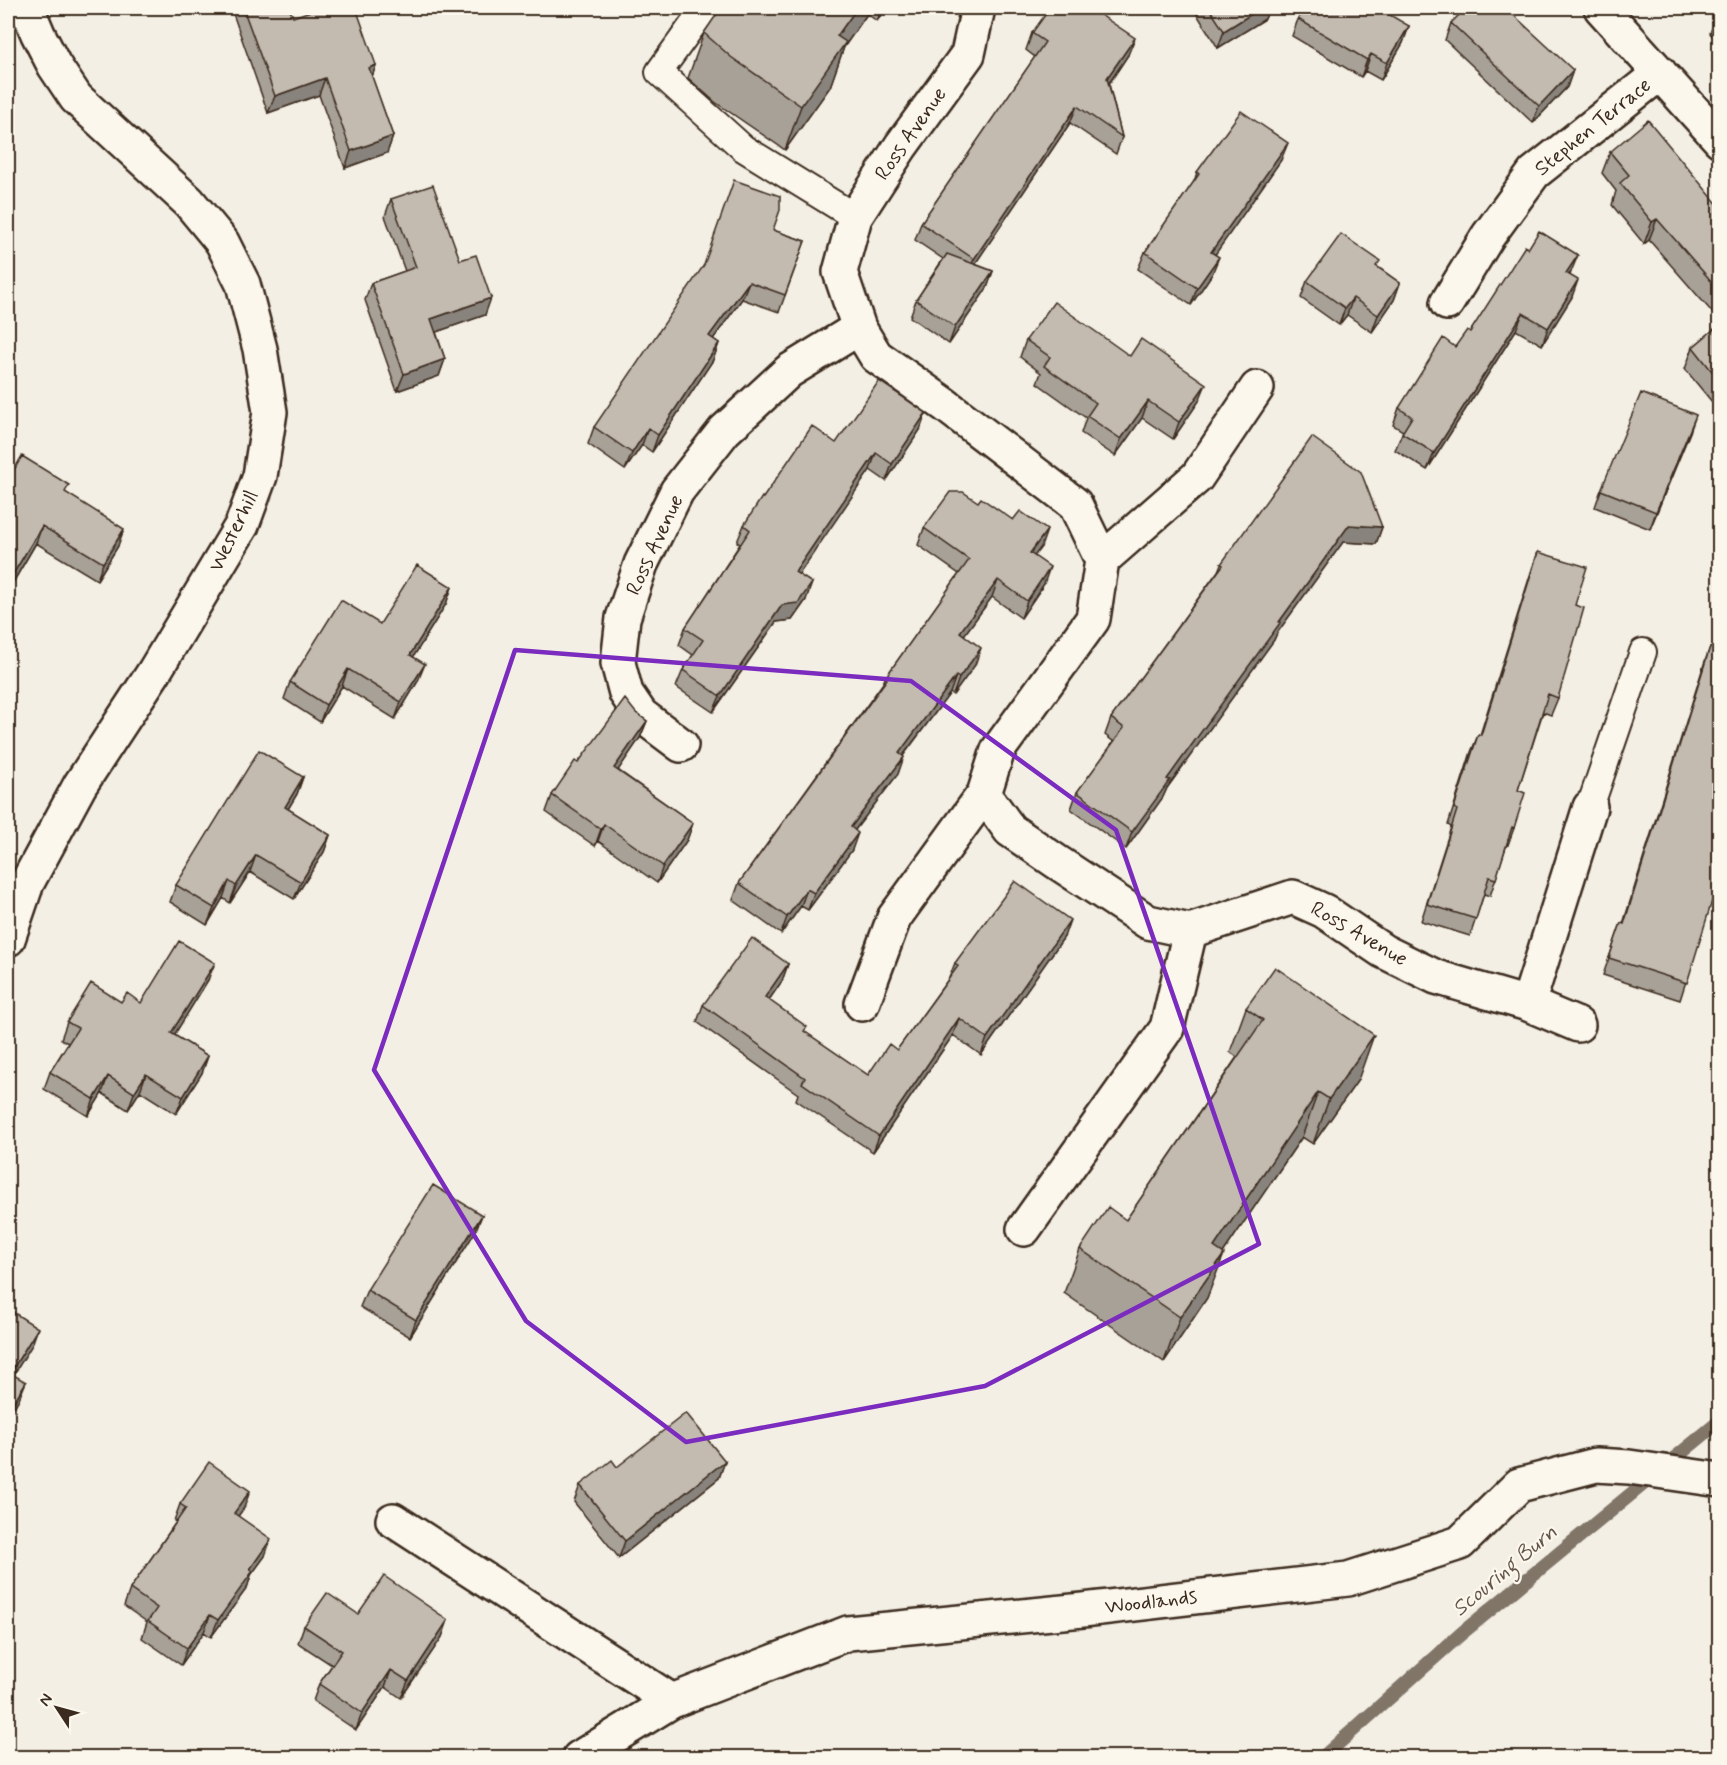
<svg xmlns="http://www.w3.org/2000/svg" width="1727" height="1765" font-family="Mynerve,sans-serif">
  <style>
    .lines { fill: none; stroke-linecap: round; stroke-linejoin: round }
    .stream { stroke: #817468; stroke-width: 14 }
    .lane-casing { stroke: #3b2a1e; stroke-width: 30 }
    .street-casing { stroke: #3b2a1e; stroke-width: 38 }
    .lane { stroke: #fbf7ec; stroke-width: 26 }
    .street { stroke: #fbf7ec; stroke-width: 33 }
    .wall { fill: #a8a197; stroke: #3b2a1e; stroke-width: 1.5 }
    .shaded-wall { fill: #88837b; stroke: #3b2a1e; stroke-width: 1.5 }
    .building { fill: #c3bbb0; stroke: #3b2a1e; stroke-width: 1.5 }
    .marked { fill: none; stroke: #7b2cbf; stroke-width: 4.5; stroke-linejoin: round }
    .labels { text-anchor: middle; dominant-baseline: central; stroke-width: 4.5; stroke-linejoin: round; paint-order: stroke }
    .street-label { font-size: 21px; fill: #3b2a1e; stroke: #fbf7ec }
    .water-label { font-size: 22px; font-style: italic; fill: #645549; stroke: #fbf7ec }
  </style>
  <rect width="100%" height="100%" fill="#f3efe4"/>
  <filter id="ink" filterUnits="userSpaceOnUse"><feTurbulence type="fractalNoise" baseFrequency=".0167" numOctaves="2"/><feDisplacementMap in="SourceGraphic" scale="12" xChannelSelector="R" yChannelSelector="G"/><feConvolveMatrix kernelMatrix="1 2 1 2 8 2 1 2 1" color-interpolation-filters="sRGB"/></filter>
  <g filter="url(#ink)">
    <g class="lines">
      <path class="stream" d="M1322,1758L1462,1633L1720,1421"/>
      <g class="lane-casing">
        <path id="lane" d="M705,8L659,72L743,148L855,217
          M1590,807L1643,652"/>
      </g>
      <g class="street-casing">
        <path id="street" d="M978,8L968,54L901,146L855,217L840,272L859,328L876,356L944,404L1075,504L1102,560L1093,619L998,750L984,794L1010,830L1057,862L1148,922L1190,931
          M1601,8L1720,140
          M1447,303L1488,236L1534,173L1660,73
          M1102,560L1197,477L1257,388
          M681,745L641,715L626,693L618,663L623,618L641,564L677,491L724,431L789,371L859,328
          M8,939L27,883L80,785L154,672L242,525L260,476L270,412L260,349L243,284L222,242L189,202L76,98L54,65L38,34L27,8
          M862,1004L894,918L984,794
          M1528,1004L1590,807
          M1024,1229L1167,1028L1190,931L1293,897L1324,911L1383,951L1436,977L1528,1004L1578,1025
          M393,1520L672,1701
          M579,1758L672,1701L848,1633L1083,1610L1348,1579L1460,1543L1519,1485L1596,1465L1629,1467L1720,1480"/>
      </g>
      <use href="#lane" class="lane"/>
      <use href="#street" class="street"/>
    </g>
    <path class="wall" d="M231,8H289L293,17L376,65L372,77L393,136L387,153L345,168L319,95L268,113Z
      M749,8H886L877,21L867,14L844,47L830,87L785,150L715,102L688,78L704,33Z
      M1193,8H1269L1265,19L1218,48Z
      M1713,8H1719V44L1710,33L1717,16L1712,9Z
      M1298,19L1409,26L1403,43L1381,80L1365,71L1361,77L1292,36Z
      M1451,23L1573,70L1567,87L1533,123L1445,40Z
      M1032,33L1128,55L1109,84L1122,137L1116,154L1070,123L975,264L993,271L987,288L949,344L910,317L916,300L943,259L915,240L921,223L1035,57L1026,50Z
      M1610,152L1719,206V320L1649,240L1644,244L1612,205L1616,191L1602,173Z
      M1281,160L1215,254L1212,274L1191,305L1138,269L1145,252L1194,182L1197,172Z
      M391,199L460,260L485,315L436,332L445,359L439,376L397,391L365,300L371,283L405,271L385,216Z
      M773,230L805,241L779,312L742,299L713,339L719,343L713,360L652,452L642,445L625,470L588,444L594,427Z
      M1528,249L1571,272L1570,275L1572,297L1542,345L1516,330L1427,470L1395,450L1403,431L1393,425L1399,408L1455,347L1470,332Z
      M1378,267L1400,283L1394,300L1372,332L1347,315L1339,325L1301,298L1307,281Z
      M1719,325V405L1717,408L1685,369L1693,347Z
      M1026,340L1130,356L1199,401L1173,439L1142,418L1115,456L1081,433L1086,418L1037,383L1041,373L1020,357Z
      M920,430L886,481L870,470L798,574L806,600L792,620L776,622L713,712L676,687L683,670L693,655L679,645L685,628L740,544L737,542L744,525L763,498L836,443Z
      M1690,432L1650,529L1595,507L1601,490Z
      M8,480L66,493L118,546L97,580L36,543L8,591Z
      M1382,527L1376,544L1343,542L1277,633L1274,640L1167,788L1163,797L1126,849L1071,809L1077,792L1114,742L1105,735L1111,718L1218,571L1221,564Z
      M924,528L1041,547L1034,556L1044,584L1021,618L992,597L964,635L975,665L953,695L950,693L903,756L898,774L855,830L852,850L808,910L801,906L781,934L733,900L739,883L883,683L885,678L959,574L918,545Z
      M1538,552L1575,605L1558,698L1551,715L1543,712L1518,790L1514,828L1508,845L1507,844L1490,896L1484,894L1470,936L1421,921L1451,827L1448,825L1471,752L1478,735H1480L1532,569Z
      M452,587L446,604L413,657L418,681L395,719L342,686L320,722L284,699L290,682L380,624Z
      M1719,640V878L1680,1000L1603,975L1621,923L1623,924L1704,664L1710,647L1717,648Z
      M636,713L647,721L640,738L618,770L693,823L687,840L657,883L598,841L595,846L546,812L552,795L578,763Z
      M303,777L297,794L288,809L330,835L324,852L294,899L250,872L230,903L223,898L207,925L170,902L176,885Z
      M1064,937L981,1055L953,1035L873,1152L796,1100L798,1094L697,1022L703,1005L788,964L782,981L769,1000L805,1032L868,1075L897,1050L949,978L955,963Z
      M208,980L174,1035L208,1056L202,1073L176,1114L140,1091L128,1110L102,1093L88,1116L44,1089L50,1072L68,1043L61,1039L67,1022L121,1002L141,1003Z
      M1246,1008L1358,1080L1313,1144L1302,1137L1223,1253L1207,1298L1164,1362L1064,1293L1080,1249L1126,1220L1237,1057L1230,1052Z
      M482,1215L475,1232L410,1337L360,1307L367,1290Z
      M725,1461L719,1478L619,1558L574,1502L580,1485L617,1467Z
      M180,1504L244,1508L238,1516L265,1556L251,1575L247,1588L211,1637L204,1632L181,1665L142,1638L147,1622L124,1606L130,1589L176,1522L174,1521Z
      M358,1614L448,1620L442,1637L401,1698L385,1687L356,1730L313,1701L319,1684L332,1665L298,1643L304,1626Z"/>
    <path class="shaded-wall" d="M857,8H870L867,14L844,47L830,87L785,150L801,106L837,36Z
      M882,8H886L877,21Z
      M1261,8H1269L1265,19L1218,48L1224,31Z
      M1409,26L1403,43L1381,80L1387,63Z
      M1135,38L1128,55L1101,95L1107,78Z
      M1371,54L1365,71L1361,77L1367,60Z
      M376,65L370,82L369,68Z
      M1573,70L1567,87L1533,123L1539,106Z
      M325,78L319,95L268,113L275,96Z
      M1077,106L1070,123L967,276L974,259Z
      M393,136L387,153L345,168L351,151Z
      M1288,143L1281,160L1205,269L1211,252Z
      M1657,219L1649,240L1644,244L1652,222Z
      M1578,255L1571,272L1560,290L1566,273Z
      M1219,257L1212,274L1191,305L1197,288Z
      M993,271L987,288L949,344L955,327Z
      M1578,280L1572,297L1542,345L1548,328Z
      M749,282L742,299L703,353L709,336Z
      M1400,283L1394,300L1372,332L1378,315Z
      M491,298L485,315L425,336L431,319Z
      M1353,298L1347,315L1339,325L1345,308Z
      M1523,313L1516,330L1427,470L1434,453Z
      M719,343L713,360L652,452L658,435Z
      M445,359L439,376L397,391L404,374Z
      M1206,384L1199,401L1173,439L1179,422Z
      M1148,401L1142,418L1115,456L1121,439Z
      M926,413L920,430L886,481L892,464Z
      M1696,415L1690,432L1650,529L1656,512Z
      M648,428L642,445L625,470L632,453Z
      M876,453L870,470L789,589L795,572Z
      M1349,525L1382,527L1376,544L1343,542L1277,633L1274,640L1167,788L1163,797L1126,849L1132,832L1167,779L1279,622Z
      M42,526L36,543L8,591L13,574Z
      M124,529L118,546L97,580L103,563Z
      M1047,530L1041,547L1024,570L1030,553Z
      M1050,567L1044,584L1021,618L1027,601Z
      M998,580L992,597L954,649L960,632Z
      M812,583L806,600L792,620L776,622L713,712L720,696L782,605Z
      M452,587L446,604L404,672L410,655Z
      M981,648L975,665L953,695L959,678Z
      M425,664L418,681L395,719L401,702Z
      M348,669L342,686L320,722L326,705Z
      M956,676L950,693L892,770L899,753Z
      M647,721L640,738L608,785L614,768Z
      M904,757L898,774L844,844L851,827Z
      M303,777L297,794L279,824L285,807Z
      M693,823L687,840L657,883L663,866Z
      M604,824L598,841L595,846L601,829Z
      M858,833L852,850L808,910L814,893Z
      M330,835L324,852L294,899L301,882Z
      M256,855L250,872L230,903L236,886Z
      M229,881L223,898L207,925L214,908Z
      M807,889L801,906L781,934L787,917Z
      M1070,920L1064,937L981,1055L987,1038Z
      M215,963L208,980L165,1050L171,1033Z
      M788,964L782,981L759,1014L765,997Z
      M959,1018L953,1035L873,1152L879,1136Z
      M1374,1035L1358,1080L1313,1144L1329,1099Z
      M208,1056L202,1073L176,1114L183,1097Z
      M146,1074L140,1091L128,1110L134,1093Z
      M108,1076L102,1093L88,1116L94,1099Z
      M1318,1092L1302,1137L1197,1291L1214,1247Z
      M482,1215L475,1232L410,1337L416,1320Z
      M1224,1254L1207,1298L1164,1362L1180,1317Z
      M38,1328L32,1345L8,1384L10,1373Z
      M26,1382L19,1399L8,1418V1411Z
      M725,1461L719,1478L619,1558L625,1541Z
      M250,1491L244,1508L228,1530L234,1513Z
      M271,1539L265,1556L251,1575L247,1588L211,1637L218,1620L250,1569Z
      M210,1615L204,1632L181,1665L187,1648Z
      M448,1620L442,1637L401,1698L408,1681Z
      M391,1670L385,1687L356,1730L362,1713Z"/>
    <path class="building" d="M243,8H289L293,17L319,8H356L376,65L369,68L393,136L351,151L325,78L275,96Z
      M721,8H857L837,36L846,42L801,106L731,57L704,33Z
      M1050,8H1090L1135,38L1107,78L1122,137L1077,106L974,259L921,223L1045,42L1032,33Z
      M1209,8H1261L1224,31Z
      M1305,8H1378L1409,26L1387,63L1371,54L1367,60L1298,19Z
      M1466,8H1506L1573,70L1539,106L1451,23Z
      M1241,111L1288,143L1211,252L1219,257L1197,288L1145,252L1199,174L1197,172Z
      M1648,120L1719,206V290L1657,219L1652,222L1620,183L1629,175L1610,152Z
      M734,180L780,196V210L773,230L805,241L785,295L749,282L709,336L719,343L658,435L648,428L632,453L594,427L704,265Z
      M433,185L460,260L476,255L491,298L431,319L445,359L404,374L371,283L416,267L391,199Z
      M1539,231L1578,255L1566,273L1578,280L1548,328L1523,313L1434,453L1402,433L1412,417L1399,408L1443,338L1455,347L1467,330L1470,332L1525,246L1528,249Z
      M1341,234L1380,261L1376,266L1400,283L1378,315L1353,298L1345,308L1307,281Z
      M947,254L993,271L955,327L916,300Z
      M1054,302L1130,356L1141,339L1206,384L1179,422L1148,401L1121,439L1087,416L1096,403L1044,366L1050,357L1026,340Z
      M1719,325V380L1693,347Z
      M879,381L926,413L892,464L876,453L795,572L812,583L798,603L782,605L720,696L683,670L703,640L685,628L750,530L744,525L762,497L763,498L812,426L836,443Z
      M1641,393L1696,415L1656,512L1601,490Z
      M1312,437L1361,472L1382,527L1349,525L1279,622L1280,623L1167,779L1170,780L1132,832L1077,792L1124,728L1111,718L1223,565L1221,564Z
      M22,456L69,485L65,492L124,529L103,563L42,526L13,574L10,572L8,576V480Z
      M950,492H963L978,502L981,498L1013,520L1020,511L1047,530L1030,553L1050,567L1027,601L998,580L960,632L981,648L959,678L956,676L899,753L904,757L851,827L858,833L814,893L807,889L787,917L739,883L887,679L885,678L969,560L924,528Z
      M1538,552L1587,567L1575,605L1584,608L1558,698L1548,694L1518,790L1525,793L1514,828L1512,827L1496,879L1489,877L1476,919L1427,904L1457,810L1454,808L1478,735H1481Z
      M417,565L452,587L410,655L425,664L401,702L348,669L326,705L290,682L341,600L380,624Z
      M1719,642V878L1687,983L1609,958L1621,923L1624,924L1710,647L1717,649Z
      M625,699L636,713L647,721L614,768L693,823L663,866L604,824L601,829L552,795L575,761L578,763Z
      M259,750L303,777L285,807L330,835L301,882L256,855L236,886L229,881L214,908L176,885Z
      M1015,881L1070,920L987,1038L959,1018L879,1136L802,1083L805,1078L703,1005L752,938L788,964L765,997L807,1027L804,1031L868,1075L889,1044L897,1050L958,966L955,963Z
      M179,941L215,963L171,1033L208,1056L183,1097L146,1074L134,1093L108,1076L94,1099L50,1072L78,1028L67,1022L91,983L121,1002L127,993L141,1003Z
      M1275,967L1374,1035L1329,1099L1318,1092L1214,1247L1224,1254L1180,1317L1080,1249L1108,1207L1126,1220L1263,1020L1246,1008Z
      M433,1185L482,1215L416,1320L367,1290Z
      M8,1309L38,1328L10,1373L26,1382L8,1411Z
      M686,1413L725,1461L625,1541L580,1485L612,1460L617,1467Z
      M209,1462L250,1491L234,1513L271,1539L250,1569L253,1571L218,1620L210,1615L187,1648L148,1621L157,1608L130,1589L186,1508L180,1504Z
      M384,1576L448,1620L408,1681L391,1670L362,1713L319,1684L342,1651L304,1626L327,1593L358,1614Z"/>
  </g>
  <path class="marked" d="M515,650L911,681L1116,830L1259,1244L985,1386L686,1442L526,1321L374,1070Z"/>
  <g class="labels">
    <g class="street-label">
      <text transform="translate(1593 127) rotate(-39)">Stephen Terrace</text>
      <text transform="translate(911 134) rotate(-55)">Ross Avenue</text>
      <text transform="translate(234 531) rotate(-64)">Westerhill</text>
      <text transform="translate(655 545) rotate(-65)">Ross Avenue</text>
      <text transform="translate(1359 934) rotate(30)">Ross Avenue</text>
      <text transform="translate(1151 1602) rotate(-7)">Woodlands</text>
    </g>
    <g class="water-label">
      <text transform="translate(1505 1571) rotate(-40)">Scouring Burn</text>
    </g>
  </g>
  <rect width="1727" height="1765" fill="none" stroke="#fbf7ec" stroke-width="30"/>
  <rect x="15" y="15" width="1697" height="1735" fill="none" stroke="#3b2a1e" stroke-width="2" filter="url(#ink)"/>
  <g transform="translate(57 1708) rotate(306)" stroke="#fbf7ec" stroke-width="4.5" paint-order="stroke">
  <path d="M0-4.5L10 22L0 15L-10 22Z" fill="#3b2a1e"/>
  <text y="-9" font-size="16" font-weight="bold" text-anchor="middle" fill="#3b2a1e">N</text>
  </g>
</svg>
